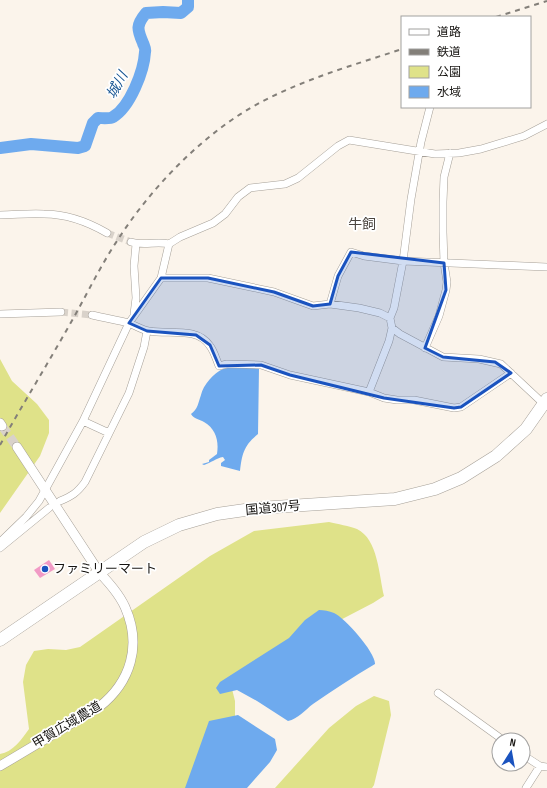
<svg xmlns="http://www.w3.org/2000/svg" width="547" height="788" font-family="'Sofia Sans Condensed','Noto Sans JP',sans-serif">
  <style>
    .green { fill: #dfe289 }
    .water { fill: #6eaaee }
    .lines { fill: none; stroke-linecap: round; stroke-linejoin: round }
    .river { stroke: #6eaaee; stroke-width: 12 }
    .building { fill: #f19ac5 }
    .minor-tunnel { stroke: #d9d2ca; stroke-width: 7; stroke-dasharray: 7 3.5; stroke-linecap: butt }
    .tertiary-tunnel { stroke: #d9d2ca; stroke-width: 9; stroke-dasharray: 9 4.5; stroke-linecap: butt }
    .minor-casing { stroke: #a6a098; stroke-width: 8 }
    .tertiary-casing { stroke: #a6a098; stroke-width: 10 }
    .trunk-casing { stroke: #a6a098; stroke-width: 13 }
    .minor { stroke: #fff; stroke-width: 7 }
    .tertiary { stroke: #fff; stroke-width: 9 }
    .trunk { stroke: #fff; stroke-width: 12 }
    .rail { stroke: #837f79; stroke-width: 2; stroke-dasharray: 5 5; stroke-linecap: butt }
    .marked { fill: #1a53bf; fill-opacity: 0.2; stroke: #1a53bf; stroke-width: 3; stroke-linejoin: round }
    .poi-dot { fill: #1a53bf; stroke: #fff; stroke-width: 1.5 }
    .labels { text-anchor: middle; dominant-baseline: central; stroke-width: 3.5; stroke-linejoin: round; paint-order: stroke }
    .street-label { font-size: 13px; fill: #161411; stroke: #fff }
    .poi-label { font-size: 13px; fill: #161411; stroke: #fff; text-anchor: start }
    .water-label { font-size: 14px; font-style: italic; fill: #185693; stroke: #fff }
    .neighbourhood-label { font-size: 14px; fill: #4b453f; stroke: #fff }
  </style>
  <rect width="100%" height="100%" fill="#fbf4eb"/>
  <path class="green" d="M0,359L12,381L37,404L49,420V433L40,456L0,513Z
    M329,522C337,524 350,526 357,529C378,539 379,575 384,596L373,603L233,676L231,685L235,701V722L200,788H0V754C13,752 22,739 29,729L23,682L26,665L34,651L48,649L66,650L80,647L210,556L254,531Z
    M374,696L389,701L391,715L374,785L372,788H275L329,728L356,706Z"/>
  <path class="water" d="M242,367L259,368L258,434C244,445 242,454 240,471L221,466V463L225,460L223,457C216,458 211,463 204,465L202,464L209,462V460L217,454C219,441 216,429 204,422C199,419 194,419 191,414C198,409 198,403 201,395C203,385 214,373 223,369C229,367 236,368 242,367Z
    M319,610C324,610 329,611 334,613C345,618 376,653 375,664C353,677 333,690 313,704C305,710 298,719 288,721L257,701L237,690L220,694L216,688L220,682L289,638L305,620Z
    M238,715L275,739L277,750L270,762L247,788H185L209,721Z"/>
  <g class="lines">
    <path class="river" d="M0,148L31,144L78,148L85,146L93,123L98,118C103,118 110,119 113,117C130,107 144,71 145,52C146,49 144,46 143,43C137,29 136,25 146,13L163,12L181,13L188,7V0"/>
  </g>
  <path class="building" d="M49,560L55,569L40,578L34,570Z"/>
  <g class="lines">
    <path class="minor-tunnel" d="M107,233L131,242
      M61,312L92,315"/>
    <path class="tertiary-tunnel" d="M2,426L17,447"/>
    <g class="minor-casing">
      <path id="minor" d="M430,107L421,142L411,199L403,261L394,308L390,318L392,328L400,334L443,357L479,359L501,364L546,406
        M0,215C15,215 29,213 44,214C66,214 88,222 107,233
        M131,242C143,246 157,241 169,244
        M161,278H208L274,292L313,306L330,304L359,308L380,313L390,318
        M330,304L338,276L351,252L364,256L403,261L547,267
        M0,314L61,312
        M134,314L136,298L134,266L136,244
        M92,315C104,318 117,320 129,323C136,326 142,330 149,331C168,335 197,326 210,346C214,351 216,359 219,366L227,364L261,365L290,375L369,392L384,398L397,400H414L454,408L461,407L511,373
        M425,348L439,316L446,290L447,282L444,263L443,232V202L444,177L450,153
        M369,392L389,341L392,328
        M83,421L109,433
        M60,501C72,496 77,493 85,482L129,393L144,347L147,331
        M0,542L26,517L39,501L83,421L129,323L161,278L169,244L180,237L213,223L225,214L238,197L250,188L285,184L298,178L338,146L349,140L435,154L459,153L481,149L524,136L547,124
        M0,548L49,508
        M438,693L503,740
        M523,755L540,766L547,767
        M526,788L540,766"/>
    </g>
    <g class="tertiary-casing">
      <path id="tertiary" d="M0,423L2,426
        M0,766L99,707C131,682 142,645 125,607C119,594 109,583 99,572L17,447"/>
    </g>
    <g class="trunk-casing">
      <path id="trunk" d="M0,640L144,542L179,525L217,514L259,508L395,499L435,489L461,478L496,456L526,429L547,399"/>
    </g>
    <use href="#minor" class="minor"/>
    <use href="#tertiary" class="tertiary"/>
    <use href="#trunk" class="trunk"/>
    <path class="rail" d="M496,17L547,1
      M0,445C24,402 50,360 74,317C88,292 101,265 117,241C143,200 180,159 218,130C271,88 339,70 402,49"/>
  </g>
  <path class="marked" d="M351,252L444,263L446,290L425,348L443,357L495,362L511,373L461,407L454,408L384,398L290,375L261,365L219,366L210,345L196,335L147,331L129,323L161,278H208L274,292L313,306L330,304L338,276Z"/>
  <circle class="poi-dot" cx="45" cy="569" r="4"/>
  <g class="labels">
    <g class="street-label">
      <text transform="translate(273 508) rotate(-5)">国道307号</text>
      <text transform="translate(67 725) rotate(-31)">甲賀広域農道</text>
    </g>
    <g class="poi-label">
      <text x="53" y="569">ファミリーマート</text>
    </g>
    <g class="water-label">
      <text transform="translate(117 85) rotate(-61)">城川</text>
    </g>
    <g class="neighbourhood-label">
      <text x="362" y="224">牛飼</text>
    </g>
  </g>
  <rect x="401" y="16" width="130" height="92" fill="#ffffff" stroke="#a2a1a0"/>
  <rect x="409" y="29" width="20" height="6" fill="#ffffff" stroke="#a2a1a0"/>
  <text x="437" y="36" font-size="12" fill="#161411">道路</text>
  <rect x="409" y="49" width="20" height="6" fill="#837f79" stroke="#a2a1a0"/>
  <text x="437" y="56" font-size="12" fill="#161411">鉄道</text>
  <rect x="409" y="66" width="20" height="12" fill="#dfe289" stroke="#a2a1a0"/>
  <text x="437" y="76" font-size="12" fill="#161411">公園</text>
  <rect x="409" y="86" width="20" height="12" fill="#6eaaee" stroke="#a2a1a0"/>
  <text x="437" y="96" font-size="12" fill="#161411">水域</text>
  <g transform="translate(511 752) rotate(11)"><circle r="19" fill="#ffffff" stroke="#a2a1a0"/>
  <path d="M0-3L7 15L0 10L-7 15Z" fill="#1a53bf"/>
  <text y="-6" font-size="11" font-weight="bold" text-anchor="middle" fill="#161411">N</text>
  </g>
</svg>
